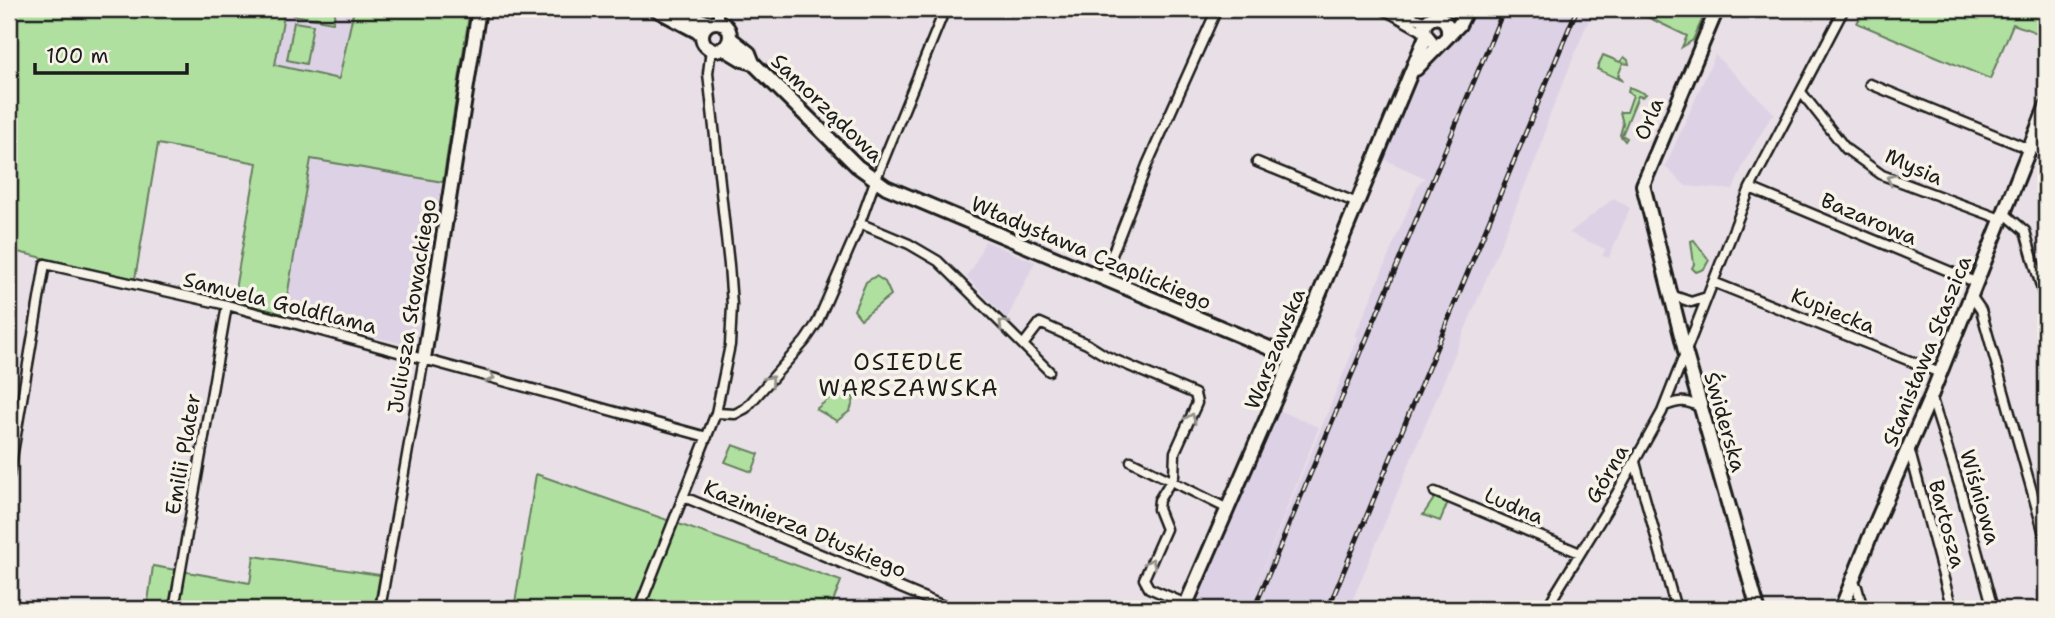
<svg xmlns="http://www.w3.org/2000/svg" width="2055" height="618" font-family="'Shantell Sans',sans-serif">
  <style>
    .built { fill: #ddd2e5 }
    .green { fill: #afe0a0; stroke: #667e5e; stroke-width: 2 }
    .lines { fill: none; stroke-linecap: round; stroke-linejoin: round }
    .street-casing { stroke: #1c1c1c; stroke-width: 13 }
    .secondary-casing { stroke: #1c1c1c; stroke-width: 18 }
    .street { stroke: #f7f3e8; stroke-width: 8 }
    .secondary { stroke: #f7f3e8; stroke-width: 12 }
    .rail-casing { stroke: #1c1c1c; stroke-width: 5 }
    .rail { stroke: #f7f3e8; stroke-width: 2.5; stroke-dasharray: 8; stroke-linecap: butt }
    .oneway { stroke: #94928c }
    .labels { text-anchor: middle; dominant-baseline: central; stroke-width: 7; stroke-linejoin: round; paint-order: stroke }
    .street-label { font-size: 21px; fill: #1c1c1c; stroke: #f7f3e8 }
    .neighbourhood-label { font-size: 23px; letter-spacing: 2px; fill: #1c1c1c; stroke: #f7f3e8 }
  </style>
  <rect width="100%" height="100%" fill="#e8e0e6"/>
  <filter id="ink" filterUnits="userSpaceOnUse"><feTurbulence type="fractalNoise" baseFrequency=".0143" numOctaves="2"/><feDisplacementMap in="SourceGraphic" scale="14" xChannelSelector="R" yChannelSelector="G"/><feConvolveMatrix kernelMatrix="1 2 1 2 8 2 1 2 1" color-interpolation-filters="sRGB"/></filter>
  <g filter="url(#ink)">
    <path class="built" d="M285,9H470L415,347L233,301Z
      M1476,9H1593L1548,120L1541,147L1349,609H1188L1278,410L1319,427L1253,594L1358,338L1355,336L1419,183L1425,178L1381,158L1416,76L1463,33Z
      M1715,55L1775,114L1770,118L1744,163L1733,190L1686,186L1665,167Z
      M1614,198L1630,208L1609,258L1602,256L1605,249L1569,233Z
      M985,241L1035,262L1007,319L967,277L970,270H972Z"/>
    <path class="green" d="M20,9H285L275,65L339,79L354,9H470L443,182L311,159L284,314L233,301L257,163L158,144L135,279L9,250V24Z
      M294,9H336L333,22L293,15Z
      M1631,9H1707L1693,40L1682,47L1687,36Z
      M1865,9H2046V36L2013,24L1990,79L1857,23Z
      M294,22L313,25L306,64L287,60Z
      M1603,55L1620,62L1624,57L1628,60L1629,64L1623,63L1618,76L1623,81L1597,69Z
      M1629,87L1646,94L1643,97L1638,96L1622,135L1627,138L1625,141L1620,135L1623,124L1620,112H1627L1633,95L1628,92Z
      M1694,240L1709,260L1704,269L1696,272L1692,268L1694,264L1691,241Z
      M876,276L885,282L891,295L861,319L854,310L866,282Z
      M845,386L854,399L850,411L837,421L816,409Z
      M733,445L759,454L752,472L725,462Z
      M536,474L841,581L830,609H514Z
      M1435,497L1448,502L1440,521L1423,515Z
      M254,556L380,575L374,609H147L153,566L250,583Z"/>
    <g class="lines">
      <g class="street-casing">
        <path id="street" d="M718,9V22
          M1383,9L1424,32
          M1396,12L1427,22
          M1870,84L2029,149
          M1801,92L1846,149L1882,175L2001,219
          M2032,141L2044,159L2046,168
          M1257,162L1357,203
          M1750,188L1975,282
          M2003,212L2025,231L2046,304
          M859,223L909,244L938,261L1023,345L1040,323L1087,344L1106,356L1195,394L1197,403L1175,452L1174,476L1159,500L1158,509L1166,529L1144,579L1149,588L1186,604
          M1103,278L1147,165L1217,9
          M1713,282L1940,373
          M1970,294L1981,310L2046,541
          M1671,295L1691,302L1707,297
          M1023,345L1049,371
          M1931,396L1960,488L1993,609
          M1665,406C1680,400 1687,400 1701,408
          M716,413L735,414L746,408L805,341L817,323L857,231L875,181L945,9
          M1909,448L1952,609
          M1131,461L1228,509
          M1635,462L1676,609
          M9,476L45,264L227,305L707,437
          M1435,492L1580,553
          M684,497L951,609
          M1853,581L1857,587L1863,609
          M174,609L227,305
          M380,609L424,358
          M639,609L716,413L730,345L732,305L729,265L708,73L711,49
          M1546,609L1617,493L1662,412L1750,188L1844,9"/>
      </g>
      <g class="secondary-casing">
        <path id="secondary" d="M655,9L702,34
          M1717,9L1643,185L1685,351L1758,609
          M669,10L710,23
          M702 36a14 14 0 1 1 28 0a14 14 0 1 1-28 0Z
          M730,38L749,53L753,63L857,166L886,187L1293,358
          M1430,40C1410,19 1450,5 1448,34
          M723,48L743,60L753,63
          M1416,69L1459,25L1467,9
          M424,358L479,9
          M1184,609L1293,358L1426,36
          M1841,609L1871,534L1931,396L2046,107"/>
      </g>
      <use href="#street" class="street"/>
      <use href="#secondary" class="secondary"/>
      <g class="rail-casing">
        <path id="rail" d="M1254,609L1504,9
          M1328,609L1577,9"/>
      </g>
      <use href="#rail" class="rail"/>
    </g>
    <defs><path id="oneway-chevron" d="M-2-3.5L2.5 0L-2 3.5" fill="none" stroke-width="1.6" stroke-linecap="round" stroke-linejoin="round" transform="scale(1.75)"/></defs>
    <g class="oneway">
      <use href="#oneway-chevron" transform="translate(1891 179) rotate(-155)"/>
      <use href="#oneway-chevron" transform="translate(1003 324) rotate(-134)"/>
      <use href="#oneway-chevron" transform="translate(490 377) rotate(15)"/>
      <use href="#oneway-chevron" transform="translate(770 380) rotate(-50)"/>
      <use href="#oneway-chevron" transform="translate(1191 418) rotate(-66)"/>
      <use href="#oneway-chevron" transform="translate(1151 563) rotate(-66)"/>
    </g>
  </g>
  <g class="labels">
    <g class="street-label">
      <text transform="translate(827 108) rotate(44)">Samorządowa</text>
      <text transform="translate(1649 119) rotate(-67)">Orla</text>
      <text transform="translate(1914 167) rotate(24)">Mysia</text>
      <text transform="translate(1869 219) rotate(23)">Bazarowa</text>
      <text transform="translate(1091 253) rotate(23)">Władysława Czaplickiego</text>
      <text transform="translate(280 303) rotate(14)">Samuela Goldflama</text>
      <text transform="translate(412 306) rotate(-81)">Juliusza Słowackiego</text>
      <text transform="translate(1833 311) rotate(22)">Kupiecka</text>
      <text transform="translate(1275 349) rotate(-68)">Warszawska</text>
      <text transform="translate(1927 351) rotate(-68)">Stanisława Staszica</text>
      <text transform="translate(1725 422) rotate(74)">Świderska</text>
      <text transform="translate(183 454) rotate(-80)">Emilii Plater</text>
      <text transform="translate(1607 474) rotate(-60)">Górna</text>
      <text transform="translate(1980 497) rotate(74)">Wiśniowa</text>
      <text transform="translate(1514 506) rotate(23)">Ludna</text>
      <text transform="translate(1947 524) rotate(75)">Bartosza</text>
      <text transform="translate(805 529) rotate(23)">Kazimierza Dłuskiego</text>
    </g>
    <g class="neighbourhood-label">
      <text x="909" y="362">OSIEDLE<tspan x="909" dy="26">WARSZAWSKA</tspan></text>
    </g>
  </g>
  <rect width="2055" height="618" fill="none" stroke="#f7f3e8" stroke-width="35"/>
  <rect x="18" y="18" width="2020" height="583" fill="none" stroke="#1c1c1c" stroke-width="2.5" filter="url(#ink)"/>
  <path d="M35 63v10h152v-10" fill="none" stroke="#1c1c1c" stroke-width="3.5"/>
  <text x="46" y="63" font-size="21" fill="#1c1c1c" stroke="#f7f3e8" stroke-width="5" paint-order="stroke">100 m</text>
</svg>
